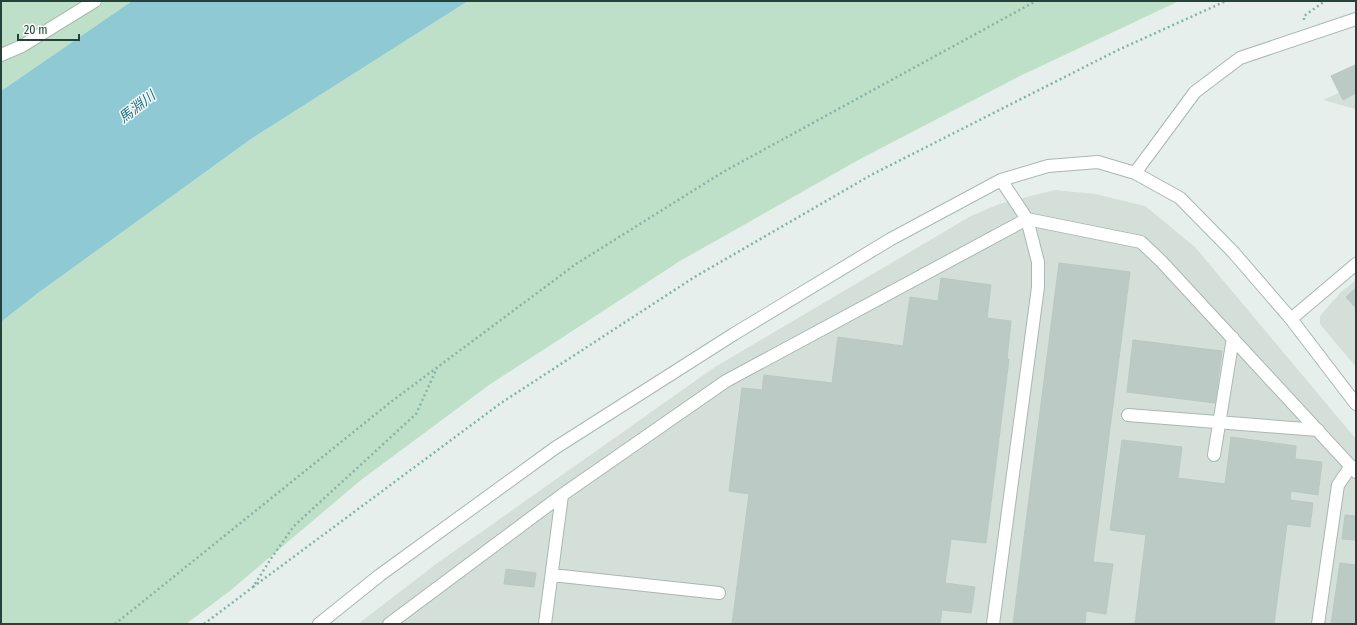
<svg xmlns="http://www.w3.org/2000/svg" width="1357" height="625" font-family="'Fira Sans Condensed','Noto Sans JP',sans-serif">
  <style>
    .built { fill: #d4dfda }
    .green { fill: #bfe0c8 }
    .water { fill: #8ec9d4 }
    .building { fill: #bbcac4; stroke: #b8c9c2 }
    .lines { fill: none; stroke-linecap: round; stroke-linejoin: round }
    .minor-casing { stroke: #a8b8b2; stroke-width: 14 }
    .path { stroke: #86b3a5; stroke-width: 2.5; stroke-dasharray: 2 3; stroke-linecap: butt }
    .minor { stroke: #fff; stroke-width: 12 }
    .labels { text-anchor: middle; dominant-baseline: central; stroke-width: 3; stroke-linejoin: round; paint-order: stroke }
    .water-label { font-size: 14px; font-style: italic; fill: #1c6f80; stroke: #f7fbf9 }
  </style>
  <rect width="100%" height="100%" fill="#e6efeb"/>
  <path class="built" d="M1356,85V109L1323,100Z
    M1055,190L1095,194L1145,206L1195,247L1356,439V624H358L436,564L715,367L971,216L999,204Z
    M1356,280V367L1320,324V316L1340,293Z"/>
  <path class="green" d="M1,1H132L1,91Z
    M468,1H1179L1020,76L862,158L680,261L489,385L361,480L231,590L186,624H1V322L38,293L251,139Z"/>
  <path class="water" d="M132,1H468L251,139L38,293L1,322V91Z"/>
  <path class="building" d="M1355,65L1356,93L1343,100L1331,76Z
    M1059,263L1130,272L1093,562L1113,564L1106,614L1086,611L1085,624H1013Z
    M941,278L991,285L987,318L1011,321L1007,359H1009L986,543L951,539L945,583L975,587L971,613L942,610L940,624H732L749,494L729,491L742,388L762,390L764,375L832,383L838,337L903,346L910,297L938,301Z
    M1356,288V308L1346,297Z
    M1133,340L1222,351L1215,403L1127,392Z
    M1231,437L1296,446L1295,459L1322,462L1318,495L1291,491L1290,500L1313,503L1310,527L1287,524L1274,624H1135L1146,535L1110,530L1122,440L1182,447L1178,478L1225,484Z
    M1345,515L1356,516V540L1342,539Z
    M1340,563L1356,565V624H1331Z
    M506,569L536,573L534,587L504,584Z"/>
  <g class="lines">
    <g class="minor-casing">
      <path id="minor" d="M1,55L22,46L95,1
        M1135,173L1195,92L1240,58L1356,19
        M1291,319L1356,264
        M1128,415L1318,430
        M1214,455L1233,338
        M552,575L719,593
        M319,624L380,575L555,448L734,334L891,239L1001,180L1048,166L1098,162L1135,173L1180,198L1234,253L1291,319L1356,404
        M389,624L562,495L726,381L1027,219L1141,242L1162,262L1356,472
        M545,624L562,495
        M993,624L1038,287V262L1027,219L1001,180
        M1318,624L1338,485L1351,466"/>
    </g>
    <path class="path" d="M1304,20V16L1325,1
      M253,587L501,403L693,278L871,175L1118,50L1226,1
      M115,624L392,401L576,264L723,172L1036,1
      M204,624L253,587L272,557L294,526L416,414L437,368"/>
    <use href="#minor" class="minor"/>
  </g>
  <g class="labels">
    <g class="water-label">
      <text transform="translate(137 107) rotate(-38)">馬淵川</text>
    </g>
  </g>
  <rect width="1357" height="625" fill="none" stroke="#24423a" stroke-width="4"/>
  <path d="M18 34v6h61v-6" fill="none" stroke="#24423a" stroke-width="2"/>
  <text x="24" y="34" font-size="12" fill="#24423a" stroke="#f7fbf9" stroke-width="3" paint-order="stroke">20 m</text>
</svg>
